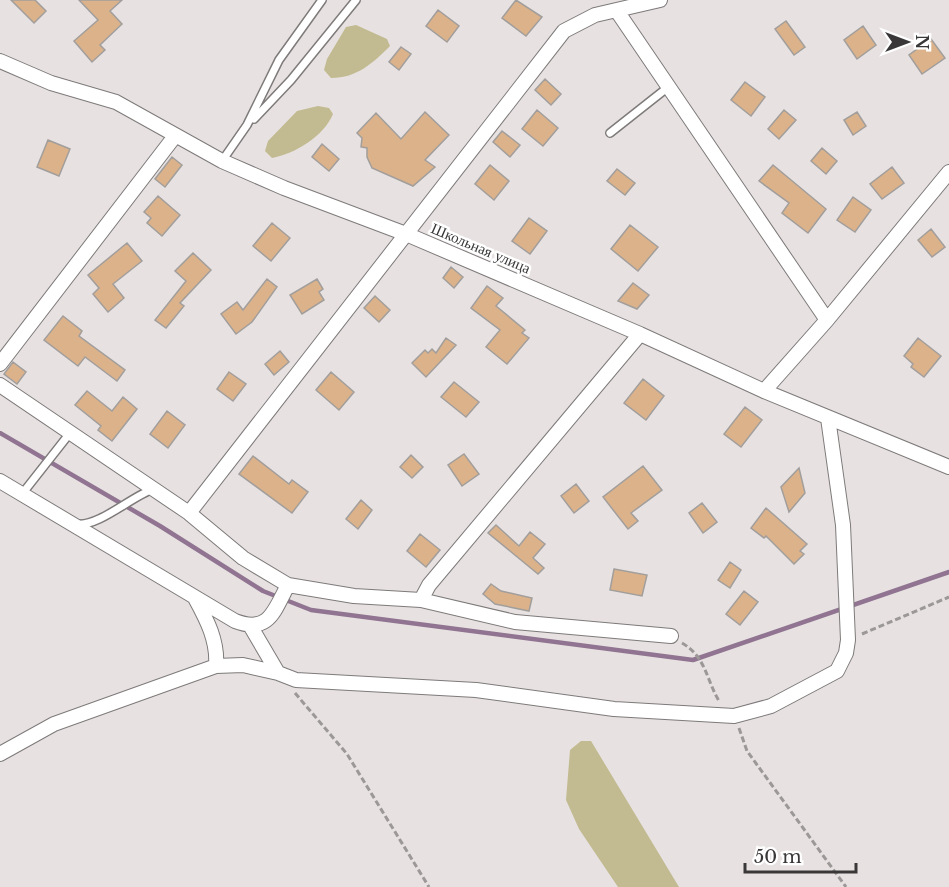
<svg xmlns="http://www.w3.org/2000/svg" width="949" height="887" font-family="'Libre Baskerville',serif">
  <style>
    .green { fill: #c2ba90 }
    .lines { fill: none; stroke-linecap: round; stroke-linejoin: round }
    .stream { stroke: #907491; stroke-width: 4.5 }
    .building { fill: #dcb28a; stroke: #a19e9c; stroke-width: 1.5 }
    .service-casing { stroke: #7e7a7a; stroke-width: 10 }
    .minor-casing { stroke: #7e7a7a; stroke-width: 16 }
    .path { stroke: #9b9897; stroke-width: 3; stroke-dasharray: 6 3; stroke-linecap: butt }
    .service { stroke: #fff; stroke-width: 7 }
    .minor { stroke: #fff; stroke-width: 14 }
    .labels { text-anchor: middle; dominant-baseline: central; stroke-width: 5; stroke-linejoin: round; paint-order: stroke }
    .street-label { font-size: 15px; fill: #393737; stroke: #fff }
  </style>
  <rect width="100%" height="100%" fill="#e7e2e1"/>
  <path class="green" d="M356,25L387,39L390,46C373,63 357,78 331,78L324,70L327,59L346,27Z
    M318,106L329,108L333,114C324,136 295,154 272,158L265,151L268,141L297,111Z
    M581,741H591L679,887H618L579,829L566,800L570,750Z"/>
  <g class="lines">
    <path class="stream" d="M0,433L160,526L263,591L311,610L693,660L949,572"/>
  </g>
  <path class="building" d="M11,0H35L46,11L34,23Z
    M79,0H122L110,11L122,24L100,45L105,50L92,62L74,41L98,20Z
    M516,0L542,17L526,36L502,18Z
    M438,10L459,26L447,42L426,26Z
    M786,21L805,47L794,55L775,29Z
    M863,26L876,45L857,59L844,40Z
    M931,39L945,58L922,74L909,55Z
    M401,47L411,54L399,70L389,62Z
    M545,79L561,94L551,105L535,90Z
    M745,82L765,97L751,116L731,100Z
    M537,110L558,128L543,146L522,129Z
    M784,110L796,120L779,139L768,129Z
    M425,112L449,135L425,160L435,167L413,186L372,168L367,157V148L361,147L362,138L357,133L376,113L401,139Z
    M857,112L866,126L853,135L844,120Z
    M502,131L520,145L510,157L493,142Z
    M48,140L70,149L59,176L37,167Z
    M322,144L339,159L329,171L312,157Z
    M822,148L837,161L826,174L811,161Z
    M172,157L182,165L165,187L155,179Z
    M490,165L509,181L494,200L475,184Z
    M773,165L826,209L808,233L782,213L789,203L759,181Z
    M892,167L904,183L882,199L870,184Z
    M617,169L635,183L625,195L607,181Z
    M158,196L180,215L162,236L147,223L151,218L144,212Z
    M853,197L871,210L855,232L837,220Z
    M529,218L547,231L530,254L512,241Z
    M272,223L290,238L271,261L253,246Z
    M630,225L658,247L638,271L611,249Z
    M931,229L945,247L932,257L918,240Z
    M127,243L142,261L113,284L124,298L108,312L93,294L99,288L88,275Z
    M193,253L211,270L180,303L184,306L166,328L155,320L186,281L175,271Z
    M451,267L463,277L454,288L443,278Z
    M267,279L277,287L252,322L236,334L221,314L237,302L243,310Z
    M317,279L323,289L319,292L324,300L302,314L290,295Z
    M633,283L649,295L637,309L618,301Z
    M487,286L503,298L496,306L525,330L522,333L529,338L507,364L486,347L500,330L471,308Z
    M375,296L390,310L379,322L364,308Z
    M63,316L82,331L79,336L125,370L117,381L85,357L78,366L44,340Z
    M446,338L456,345L426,377L412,363L425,350L428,353L432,349L436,353Z
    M918,338L941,356L924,377L911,367L913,364L904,356Z
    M280,351L289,362L274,375L265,364Z
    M13,362L26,372L17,384L4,374Z
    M229,372L246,384L233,401L217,389Z
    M331,372L354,392L339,410L316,390Z
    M643,379L664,396L646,420L624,403Z
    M454,382L479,402L466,417L441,397Z
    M87,391L112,411L123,397L137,409L112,441L98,430L101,426L75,405Z
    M745,407L762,420L741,447L724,434Z
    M167,411L185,425L168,448L150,434Z
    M464,454L479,474L462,486L448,465Z
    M411,455L423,467L412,478L400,467Z
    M253,456L289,484L292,480L308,492L292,513L239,474Z
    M643,466L662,490L631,513L638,521L628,529L603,497Z
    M799,468L805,493L789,512L781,487Z
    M576,484L589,501L574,513L561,496Z
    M361,500L372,510L358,529L346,519Z
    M702,503L717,522L703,533L689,513Z
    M766,508L807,544L800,551L804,554L794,564L766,536L764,538L751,528Z
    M496,525L519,546L530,532L545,544L533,558L544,568L538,574L488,533Z
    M420,534L440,550L426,567L407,551Z
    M730,562L741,570L730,588L718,580Z
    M614,569L647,575L642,596L610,590Z
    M491,584L501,591L532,598L529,611L495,604L483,594Z
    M744,591L758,602L740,625L726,614Z"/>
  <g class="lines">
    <g class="service-casing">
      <path id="service" d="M254,119L291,80L356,0
        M610,133L667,88
        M222,161L247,125L279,60L322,0
        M22,494L70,433
        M77,524C98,527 131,497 153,489"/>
    </g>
    <g class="minor-casing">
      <path id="minor" d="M617,11L827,320
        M0,61L51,83L116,102L222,161L284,188L406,234L640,334L764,391L949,467
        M0,364L175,136
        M0,385L189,513L243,558L288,585L354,596L421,600L515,622L671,636
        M764,391L827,320L949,172
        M0,481L235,621C269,634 274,611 288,585
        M189,513L564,31L595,15L660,0
        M195,598C207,620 218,641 216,666
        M421,600L429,585L640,334
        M251,627L278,673L296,680L476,690L614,709L734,716L771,706L837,671L846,653L848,640L843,525L828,418
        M0,754L54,724L216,666L243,665L278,673"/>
    </g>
    <path class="path" d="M862,634L949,597
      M682,643C706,657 706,679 719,701
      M295,693L347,754L429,887
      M739,728L747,751L846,887"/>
    <use href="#service" class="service"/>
    <use href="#minor" class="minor"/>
  </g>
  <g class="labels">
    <g class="street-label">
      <text transform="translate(481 248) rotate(23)">Школьная улица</text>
    </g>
  </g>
  <g transform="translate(907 42) rotate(90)" stroke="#ffffff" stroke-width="4.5" paint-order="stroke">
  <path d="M0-4.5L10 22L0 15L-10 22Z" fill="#393737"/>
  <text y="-9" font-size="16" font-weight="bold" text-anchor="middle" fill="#393737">N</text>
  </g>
  <path d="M745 863v9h111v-9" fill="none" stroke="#393737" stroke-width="3"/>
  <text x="754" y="863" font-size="18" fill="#393737" stroke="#ffffff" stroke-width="4.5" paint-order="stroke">50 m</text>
</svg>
